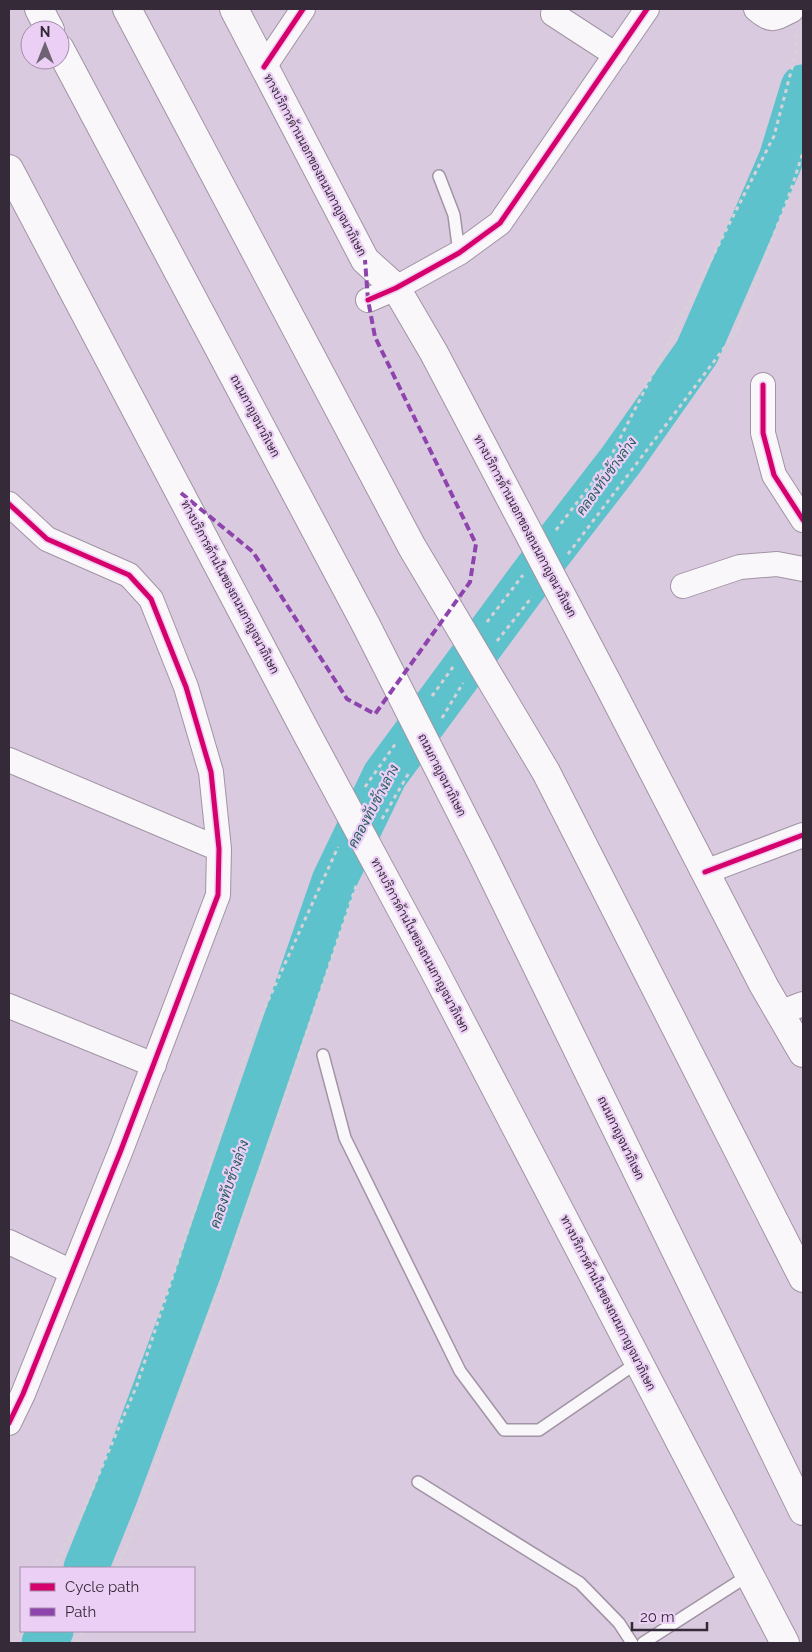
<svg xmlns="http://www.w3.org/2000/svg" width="812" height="1652" font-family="Raleway,Sarabun,sans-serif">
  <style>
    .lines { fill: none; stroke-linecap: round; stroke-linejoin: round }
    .river { stroke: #5dc2cc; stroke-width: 45 }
    .service-casing { stroke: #a094a4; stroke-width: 14 }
    .minor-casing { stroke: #a094a4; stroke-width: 26 }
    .secondary-casing { stroke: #a094a4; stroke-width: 30 }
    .motorway-casing { stroke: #a094a4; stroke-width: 30 }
    .path { stroke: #d7d2d8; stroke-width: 3; stroke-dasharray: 4 4; stroke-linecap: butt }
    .service { stroke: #f9f7fa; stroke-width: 11 }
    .minor { stroke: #f9f7fa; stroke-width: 24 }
    .secondary { stroke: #f9f7fa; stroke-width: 28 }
    .motorway { stroke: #f9f7fa; stroke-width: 28 }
    .quiet { stroke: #8e44ad; stroke-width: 4; stroke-dasharray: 8 4; stroke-linecap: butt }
    .cycleway-casing { stroke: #eccff5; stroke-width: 8 }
    .cycleway { stroke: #d6006c; stroke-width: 5 }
    .labels { text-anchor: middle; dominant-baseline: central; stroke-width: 4.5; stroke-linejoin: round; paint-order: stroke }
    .street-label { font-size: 12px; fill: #352a38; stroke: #eccff5 }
    .water-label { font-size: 14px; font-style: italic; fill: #265f61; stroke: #eccff5 }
  </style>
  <rect width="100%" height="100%" fill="#dacadf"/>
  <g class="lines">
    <path class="river" d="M86,1568L116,1494L199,1271L334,881L385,775L543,561L621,460L697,352L781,159L803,87
      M44,1643L51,1631"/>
    <g class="service-casing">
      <path id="service" d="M439,176L454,215L459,253
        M323,1055L345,1138L460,1371L504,1430H539L638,1362
        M418,1482L580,1583L619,1623L632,1643
        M643,1643L749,1575"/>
    </g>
    <g class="minor-casing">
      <path id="minor" d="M756,9C772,23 774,19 792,10
        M553,14L616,55
        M264,67L303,9
        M368,300L396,288L459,253L500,223L647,9
        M763,385V433L774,475L803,520
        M9,504L47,539L129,575L151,599L186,687L211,772L219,849L218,895L121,1150L23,1394L9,1423
        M683,586L740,567L777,564L803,569
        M9,760L219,849
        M705,872L803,835
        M9,1006L154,1065
        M779,1013L803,1004
        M9,1242L72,1272"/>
    </g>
    <g class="secondary-casing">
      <path id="secondary" d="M234,9L365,260L396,288L434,353L608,684L764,986L803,1053
        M9,169L307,734L433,968L785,1643"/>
    </g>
    <g class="motorway-casing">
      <path id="motorway" d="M39,9L50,30
        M127,9L412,547L546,772L803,1278
        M60,49L366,625L483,856L803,1511"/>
    </g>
    <path class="path" d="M556,530L608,462L774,136L797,49L795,34
      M568,554L737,331L791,190L803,152
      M487,622L523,575
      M497,641L532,597
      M432,696L453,667
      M442,718L463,683
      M365,787L396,743
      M382,819L410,771
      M53,1568L84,1509L137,1385L252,1036L338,847
      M115,1568L129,1542L262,1165L357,883
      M13,1643L21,1628
      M77,1643L83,1631"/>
    <use href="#service" class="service"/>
    <use href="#minor" class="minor"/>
    <use href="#secondary" class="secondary"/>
    <use href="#motorway" class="motorway"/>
    <path class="quiet" d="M181,493L253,552L347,699L375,714L470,582L476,544L375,337L368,300L365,260"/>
    <g class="cycleway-casing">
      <path id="cycleway" d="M264,67L303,9
        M368,300L396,288L459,253L500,223L647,9
        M763,385V433L774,475L803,520
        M9,504L47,539L129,575L151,599L186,687L211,772L219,849L218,895L121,1150L23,1394L9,1423
        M705,872L803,835"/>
    </g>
    <use href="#cycleway" class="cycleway"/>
  </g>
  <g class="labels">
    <g class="street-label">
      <text transform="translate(315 165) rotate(62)">ทางบริการด้านนอกของถนนกาญจนาภิเษก</text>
      <text transform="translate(255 416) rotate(62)">ถนนกาญจนาภิเษก</text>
      <text transform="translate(525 526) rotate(62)">ทางบริการด้านนอกของถนนกาญจนาภิเษก</text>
      <text transform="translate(230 587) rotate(62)">ทางบริการด้านในของถนนกาญจนาภิเษก</text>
      <text transform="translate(442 775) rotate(63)">ถนนกาญจนาภิเษก</text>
      <text transform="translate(420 945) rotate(62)">ทางบริการด้านในของถนนกาญจนาภิเษก</text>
      <text transform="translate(621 1138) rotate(64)">ถนนกาญจนาภิเษก</text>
      <text transform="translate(608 1303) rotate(63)">ทางบริการด้านในของถนนกาญจนาภิเษก</text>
    </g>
    <g class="water-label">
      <text transform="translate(606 476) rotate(-54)">คลองทับช้างล่าง</text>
      <text transform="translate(373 806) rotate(-62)">คลองทับช้างล่าง</text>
      <text transform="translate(229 1184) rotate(-71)">คลองทับช้างล่าง</text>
    </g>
  </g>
  <rect width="812" height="1652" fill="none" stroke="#352a38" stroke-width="20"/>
  <rect x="20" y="1567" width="175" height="65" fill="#eccff5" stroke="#a38da9"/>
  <rect x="30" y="1583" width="25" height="8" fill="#d6006c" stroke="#a38da9"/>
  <text x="65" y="1592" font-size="15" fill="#352a38">Cycle path</text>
  <rect x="30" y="1608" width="25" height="8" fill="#8e44ad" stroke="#a38da9"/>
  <text x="65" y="1617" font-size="15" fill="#352a38">Path</text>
  <g transform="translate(45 45)"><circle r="24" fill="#eccff5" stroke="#a38da9"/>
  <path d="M0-4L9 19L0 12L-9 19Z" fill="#6f6272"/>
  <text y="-8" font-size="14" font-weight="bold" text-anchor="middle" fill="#352a38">N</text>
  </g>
  <path d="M632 1622v8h75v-8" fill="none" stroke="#352a38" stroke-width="2.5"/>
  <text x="640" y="1622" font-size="15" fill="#352a38" stroke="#eccff5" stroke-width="4" paint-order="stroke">20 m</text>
</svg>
